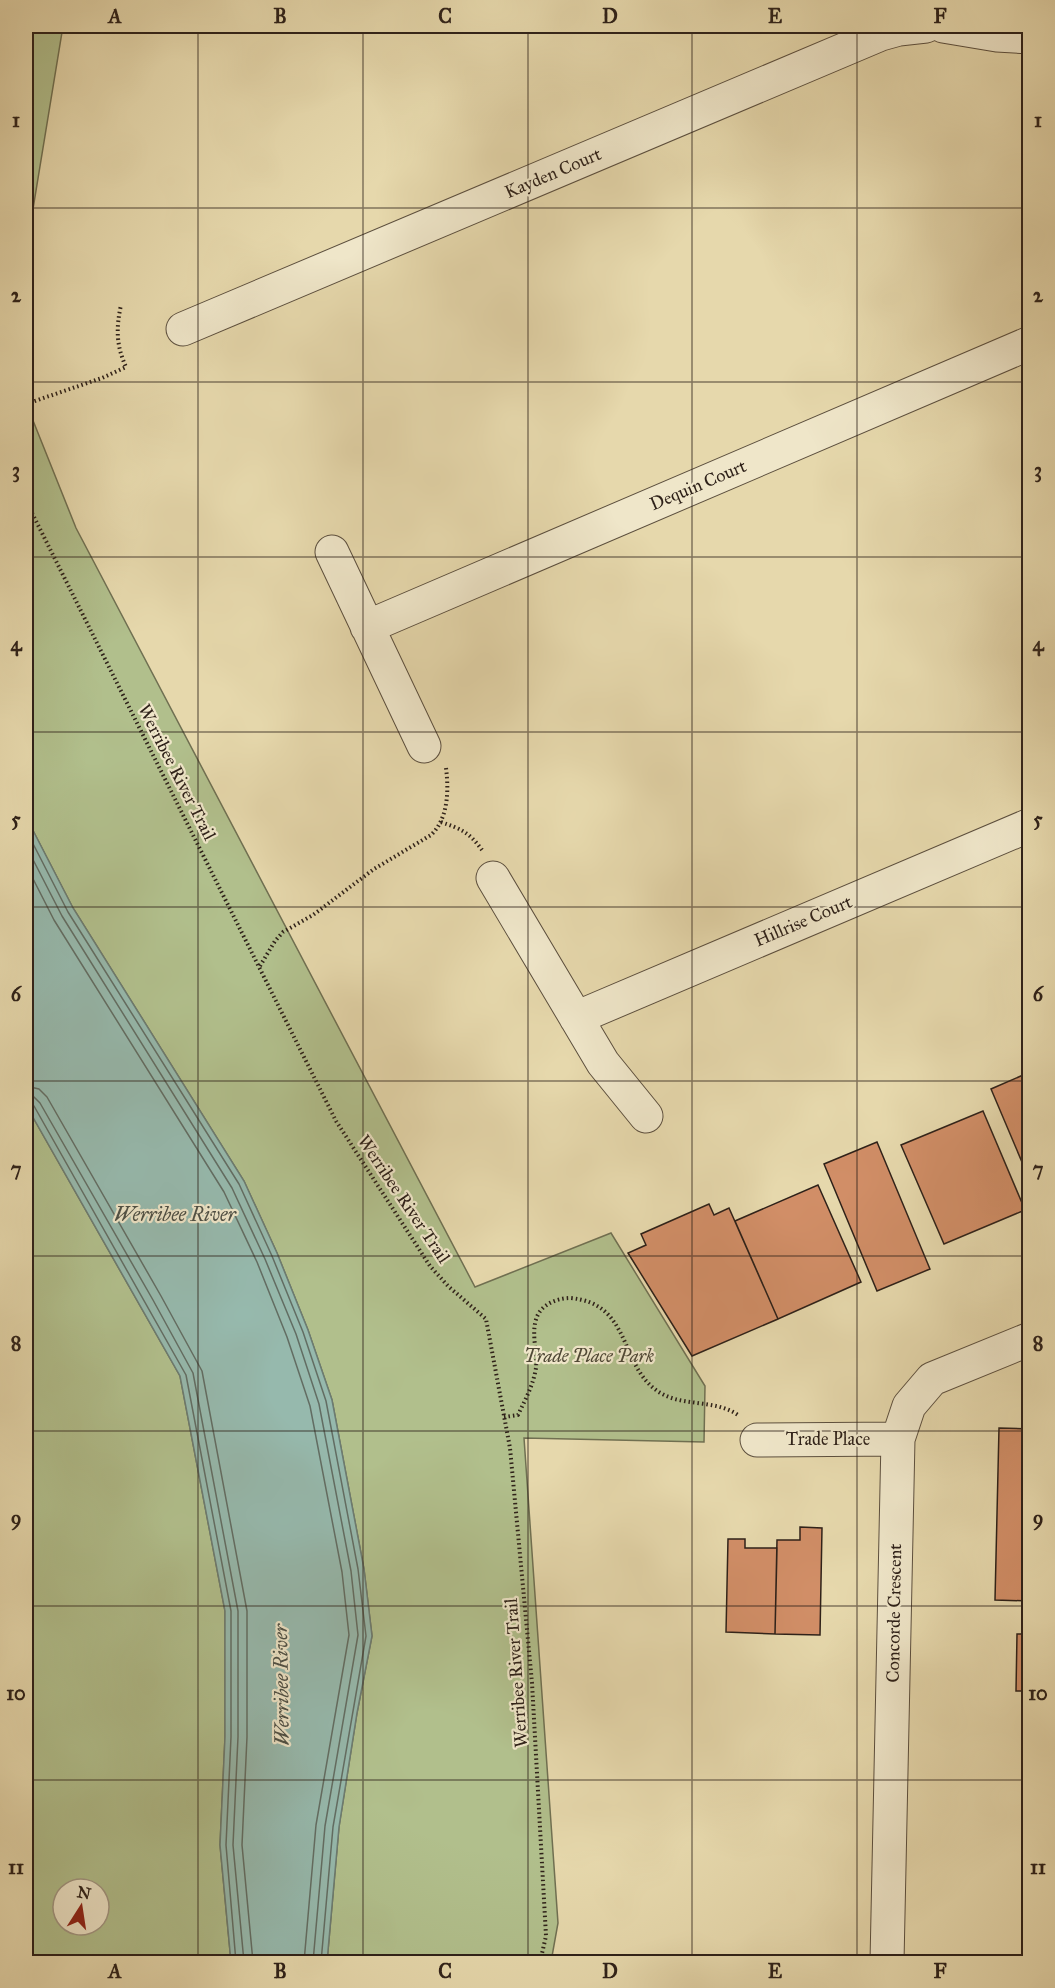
<svg xmlns="http://www.w3.org/2000/svg" width="1055" height="1988" font-family="'IM FELL Great Primer',serif">
  <style>
    .green { fill: #b1bf8c; stroke: #707052; stroke-width: 1.5; fill-rule: evenodd }
    .water { fill: #96b9ad; stroke: #6c7c72; stroke-width: 1.5 }
    .lines { fill: none; stroke-linecap: round; stroke-linejoin: round }
    .shore { stroke: #626d63; stroke-width: 1.5 }
    .building { fill: #d18e67; stroke: #2e2119; stroke-width: 1.5 }
    .street-casing { stroke: #5c4f3e; stroke-width: 35 }
    .path { stroke: #2e2119; stroke-width: 4; stroke-dasharray: 1.5 3; stroke-linecap: butt }
    .street { stroke: #efe6c9; stroke-width: 33 }
    .grid { fill: none; stroke: #2e2119; stroke-width: 1.5; stroke-opacity: 0.55 }
    .labels { text-anchor: middle; dominant-baseline: central; stroke-width: 4.5; stroke-linejoin: round; paint-order: stroke }
    .street-label { font-size: 18px; fill: #2e2119; stroke: #efe6c9 }
    .park-label { font-size: 18px; font-style: italic; fill: #4f4836; stroke: #efe6c9 }
    .water-label { font-size: 20px; font-style: italic; fill: #4d4f45; stroke: #efe6c9 }
    .neatline { fill: none; stroke: #2e2119; stroke-width: 2 }
    .grid-label { font-size: 20px; text-anchor: middle; font-weight: bold; fill: #2e2119 }
  </style>
  <rect width="100%" height="100%" fill="#e6d8ac"/>
  <filter id="stains"><feTurbulence type="fractalNoise" baseFrequency=".00333" numOctaves="4"/><feColorMatrix values="0 0 0 0 .2 0 0 0 0 .09 0 0 0 0 .02 0 0 0 .5 -.17"/></filter>
  <radialGradient id="worn" r=".72"><stop offset=".6" stop-color="#630" stop-opacity="0"/><stop offset="1" stop-color="#630" stop-opacity=".3"/></radialGradient>
  <path class="green" d="M26,26H63L32,215L26,217Z
    M26,403L76,528L475,1287L611,1233L705,1386L704,1442L524,1438L558,1923L551,1962H327L339,1827L357,1713L372,1636L364,1569L332,1400L308,1330L277,1253L244,1181L73,908L26,817Z
    M26,1105L180,1376L225,1611V1737L220,1845L231,1962H26ZM63,1889H99V1925H63Z"/>
  <path class="water" d="M26,817L73,908L244,1181L277,1253L308,1330L332,1400L364,1569L372,1636L357,1713L339,1827L327,1962H231L220,1845L225,1737V1611L180,1376L26,1105Z"/>
  <g class="lines">
    <path class="shore" d="M26,830L68,912L239,1184L272,1256L303,1332L326,1401L358,1569L366,1636L333,1827L321,1962
      M26,846L62,916L232,1188L265,1259L296,1334L319,1404L351,1571L358,1635L325,1826L313,1962
      M26,865L54,920L224,1192L257,1262L287,1337L310,1406L342,1572L349,1635L316,1825L304,1962
      M26,1086L39,1089L47,1097L161,1296L202,1371L247,1611V1737L242,1845L253,1962
      M26,1095L34,1097L40,1103L153,1300L193,1373L238,1611V1737L233,1845L244,1962
      M26,1103L34,1106L186,1375L231,1611V1737L226,1845L236,1962"/>
  </g>
  <path class="building" d="M1030,1072V1181L991,1089Z
    M983,1111L1025,1210L944,1244L901,1145Z
    M877,1142L930,1269L877,1291L824,1164Z
    M818,1185L861,1282L778,1319L735,1221Z
    M709,1204L714,1215L729,1208L778,1319L692,1356L628,1253L646,1245L641,1234Z
    M999,1428L1030,1429V1601L995,1600Z
    M800,1527L822,1528L820,1635L775,1634L777,1540H800Z
    M728,1539H745V1548H777L775,1634L726,1632Z
    M1017,1634H1030V1691H1016Z"/>
  <g class="lines">
    <g class="street-casing">
      <path id="street" d="M943,26L997,35L1030,37
        M183,329L881,34L899,29L926,26
        M332,552L424,746
        M367,627L1030,343
        M493,878L603,1063L646,1116
        M576,1018L1030,825
        M757,1440L898,1439
        M887,1962L898,1439L909,1406L932,1379L1030,1339"/>
    </g>
    <path class="path" d="M26,33L31,26
      M26,404L102,378L126,367C116,345 116,328 121,305
      M26,501L336,1121L430,1266L448,1286L486,1319L510,1448L532,1683L546,1936L540,1962
      M441,822C461,829 469,832 482,850
      M260,966L275,941L283,932L313,915L374,869L431,835C448,819 449,791 446,768
      M504,1417L518,1415C525,1400 533,1386 536,1368C538,1351 528,1326 541,1310C548,1302 560,1298 570,1298C631,1303 619,1363 656,1390C680,1408 713,1398 738,1415"/>
    <use href="#street" class="street"/>
  </g>
  <path class="grid" d="M198,26V1962M363,26V1962M528,26V1962M692,26V1962M857,26V1962M26,208H1030M26,382H1030M26,557H1030M26,732H1030M26,907H1030M26,1081H1030M26,1256H1030M26,1431H1030M26,1606H1030M26,1780H1030"/>
  <g class="labels">
    <g class="street-label">
      <text transform="translate(553 173) rotate(-23)">Kayden Court</text>
      <text transform="translate(698 485) rotate(-23)">Dequin Court</text>
      <text transform="translate(177 772) rotate(63)">Werribee River Trail</text>
      <text transform="translate(803 921) rotate(-23)">Hillrise Court</text>
      <text transform="translate(404 1199) rotate(56)">Werribee River Trail</text>
      <text x="828" y="1439">Trade Place</text>
      <text transform="translate(894 1613) rotate(-89)">Concorde Crescent</text>
      <text transform="translate(516 1673) rotate(-94)">Werribee River Trail</text>
    </g>
    <g class="park-label">
      <text x="589" y="1356">Trade Place Park</text>
    </g>
    <g class="water-label">
      <text x="175" y="1214">Werribee River</text>
      <text transform="translate(281 1685) rotate(-91)">Werribee River</text>
    </g>
  </g>
  <rect width="1055" height="1988" fill="none" stroke="#e6d8ac" stroke-width="66"/>
  <g transform="translate(81 1907) rotate(12)"><circle r="28" fill="#efe6c9" stroke="#a29783" stroke-width="1.5"/>
  <path d="M0-4.5L10 22L0 15L-10 22Z" fill="#8f2418"/>
  <text y="-9" font-size="16" font-weight="bold" text-anchor="middle" fill="#2e2119">N</text>
  </g>
  <rect x="33" y="33" width="989" height="1922" class="neatline"/>
  <g class="grid-label">
    <text x="115" y="23">A</text>
    <text x="280" y="23">B</text>
    <text x="445" y="23">C</text>
    <text x="610" y="23">D</text>
    <text x="775" y="23">E</text>
    <text x="940" y="23">F</text>
    <text x="16" y="127">1</text>
    <text x="1038" y="127">1</text>
    <text x="16" y="302">2</text>
    <text x="1038" y="302">2</text>
    <text x="16" y="477">3</text>
    <text x="1038" y="477">3</text>
    <text x="16" y="651">4</text>
    <text x="1038" y="651">4</text>
    <text x="16" y="826">5</text>
    <text x="1038" y="826">5</text>
    <text x="16" y="1001">6</text>
    <text x="1038" y="1001">6</text>
    <text x="16" y="1176">7</text>
    <text x="1038" y="1176">7</text>
    <text x="16" y="1350">8</text>
    <text x="1038" y="1350">8</text>
    <text x="16" y="1525">9</text>
    <text x="1038" y="1525">9</text>
    <text x="16" y="1700">10</text>
    <text x="1038" y="1700">10</text>
    <text x="16" y="1874">11</text>
    <text x="1038" y="1874">11</text>
    <text x="115" y="1978">A</text>
    <text x="280" y="1978">B</text>
    <text x="445" y="1978">C</text>
    <text x="610" y="1978">D</text>
    <text x="775" y="1978">E</text>
    <text x="940" y="1978">F</text>
  </g>
  <rect width="100%" height="100%" filter="url(#stains)"/>
  <rect width="100%" height="100%" fill="url(#worn)"/>
</svg>
